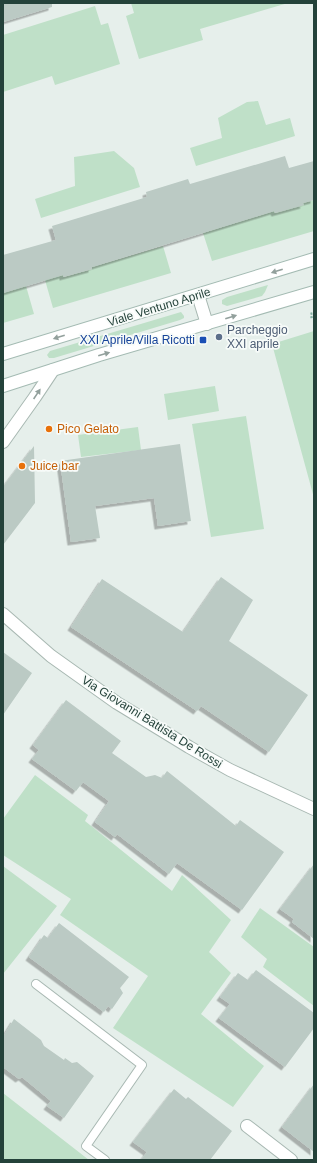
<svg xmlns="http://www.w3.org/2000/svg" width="317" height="1163" font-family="Helvetica,sans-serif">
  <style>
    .green { fill: #bfe0c8 }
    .building { fill: #bbcac4; filter: url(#shadow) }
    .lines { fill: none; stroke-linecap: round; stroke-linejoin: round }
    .lane-casing { stroke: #a8b8b2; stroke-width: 10 }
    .street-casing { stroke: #a8b8b2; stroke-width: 14 }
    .secondary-casing { stroke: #a4bbb3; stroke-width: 14 }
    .path { stroke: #86b3a5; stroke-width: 2.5; stroke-dasharray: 2 3; stroke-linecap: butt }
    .lane { stroke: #fff; stroke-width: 8 }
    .street { stroke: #fff; stroke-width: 12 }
    .secondary { stroke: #fff; stroke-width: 12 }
    .oneway { fill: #92a09c }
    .service-dot { fill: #5c6f8a; stroke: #f7fbf9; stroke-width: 1.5 }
    .transit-dot { fill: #1a4fb4; stroke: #f7fbf9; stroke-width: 1.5 }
    .food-dot { fill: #e8710a; stroke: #f7fbf9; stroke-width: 1.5 }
    .labels { text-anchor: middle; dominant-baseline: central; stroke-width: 3.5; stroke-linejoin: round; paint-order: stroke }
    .street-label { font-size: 12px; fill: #24423a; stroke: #f7fbf9 }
    .service-label { font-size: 12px; fill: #4e5e75; stroke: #f7fbf9; text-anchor: start }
    .transit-label { font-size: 12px; fill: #164399; stroke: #f7fbf9; text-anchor: end }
    .food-label { font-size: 12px; fill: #c56008; stroke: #f7fbf9; text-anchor: start }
  </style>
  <defs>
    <filter id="shadow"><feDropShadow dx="-3.5" dy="3.5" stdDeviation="0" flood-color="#0004"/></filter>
  </defs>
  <rect width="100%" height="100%" fill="#e6efeb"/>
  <path class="green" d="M131,3H288L200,29L203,40L139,59L126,16L134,13Z
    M95,6L101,25L108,23L120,64L55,85L52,76L3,92V35Z
    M258,101L266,125L290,118L295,136L196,166L190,148L222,138L218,118L247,102Z
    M114,151L134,168L140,187L41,218L35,199L75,186L74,157Z
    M314,200V231L212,261L203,233L274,211L275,213L303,205V203Z
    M163,246L171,273L53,308L45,280L63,275L64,277L92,269V267Z
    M268,285L265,292L262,296L227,306L222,304V300L227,297Z
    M26,286L34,314L3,323V293Z
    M181,312L184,316V318L180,320L54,358H49L47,355L50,351Z
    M314,331V498L272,344Z
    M215,386L219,411L168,420L164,394Z
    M246,416L264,529L211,537L192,424Z
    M138,427L141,450L81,457L78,435Z
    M35,775L88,815L85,821L172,891L182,875L231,920L209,952L231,973L201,1014L264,1066L233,1107L113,1028L148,976L60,915L71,899L3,855V819Z
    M3,866L57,906L3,974Z
    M260,908L314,947V1006L263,967L267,959L241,937Z
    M3,1093L89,1160H3Z"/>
  <path class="building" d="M3,3H52V7L3,22Z
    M285,156L289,168L314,161V200L303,203L304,205L275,213L274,211L92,267V269L63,277V275L3,293V255L56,240L52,226L147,197L146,192L188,179L190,184Z
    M180,444L191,521L158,526L154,498L95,506L100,538L71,542L60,461Z
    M34,446L35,503L3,545V487Z
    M221,577L253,600L229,641L308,695L269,752L201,706L197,711L71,627L102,579L183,632Z
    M3,652L32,673L3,715Z
    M66,700L121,741L112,753L146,777L155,775L162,778L167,771L236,826L240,820L284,852L242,910L177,863L169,874L117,834L115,837L95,822L109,801L83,782L76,791L32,759L39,750L33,745Z
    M314,864V939L292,922L294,919L280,909Z
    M59,923L129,977L120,988L123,993L112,1009L108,1006L104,1012L71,988L29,957L44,935L48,938Z
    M256,970L314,1013V1028L285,1067L219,1018L230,1004L220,997L238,973L248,980Z
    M14,1019L41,1040L44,1046L64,1060L65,1058L72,1063L77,1062L94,1076L64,1118L47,1106L51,1101L22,1077L19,1079L3,1067V1037Z
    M314,1084V1152L282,1127Z
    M174,1089L186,1099L188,1097L232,1131L210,1160H141L147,1152L133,1142Z"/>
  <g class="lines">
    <g class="lane-casing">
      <path id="lane" d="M36,984L142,1065L86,1146L105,1160"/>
    </g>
    <g class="street-casing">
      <path id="street" d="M198,295L207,324
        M3,442L35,397L53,370
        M3,614L51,656L117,703L189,747L230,770L314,809
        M247,1126L291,1160"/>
    </g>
    <g class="secondary-casing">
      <path id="secondary" d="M3,354L314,259
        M3,386L99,355L314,292"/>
    </g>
    <path class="path" d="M312,318L310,314L314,313"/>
    <use href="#lane" class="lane"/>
    <use href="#street" class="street"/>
    <use href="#secondary" class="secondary"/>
  </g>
  <defs><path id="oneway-solid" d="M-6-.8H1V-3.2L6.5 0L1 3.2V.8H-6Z"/></defs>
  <g class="oneway">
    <use href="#oneway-solid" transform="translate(277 271) rotate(163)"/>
    <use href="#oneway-solid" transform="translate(231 317) rotate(-17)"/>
    <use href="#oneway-solid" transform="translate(59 337) rotate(163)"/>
    <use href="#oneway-solid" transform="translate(104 354) rotate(-16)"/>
    <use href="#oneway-solid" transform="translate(37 394) rotate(-56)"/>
  </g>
  <circle class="service-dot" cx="219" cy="337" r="4"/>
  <rect class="transit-dot" x="199" y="336" width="8" height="8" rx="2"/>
  <g class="food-dot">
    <circle cx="49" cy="429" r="4"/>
    <circle cx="22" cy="466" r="4"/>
  </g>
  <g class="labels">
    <g class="street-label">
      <text transform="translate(159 307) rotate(-17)">Viale Ventuno Aprile</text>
      <text transform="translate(152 722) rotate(32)">Via Giovanni Battista De Rossi</text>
    </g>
    <g class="service-label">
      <text x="227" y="330">Parcheggio<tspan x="227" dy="14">XXI aprile</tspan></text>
    </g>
    <g class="transit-label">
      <text x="195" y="340">XXI Aprile/Villa Ricotti</text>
    </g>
    <g class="food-label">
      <text x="57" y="429">Pico Gelato</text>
      <text x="30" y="466">Juice bar</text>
    </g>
  </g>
  <rect width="317" height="1163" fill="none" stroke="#24423a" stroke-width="8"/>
</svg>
